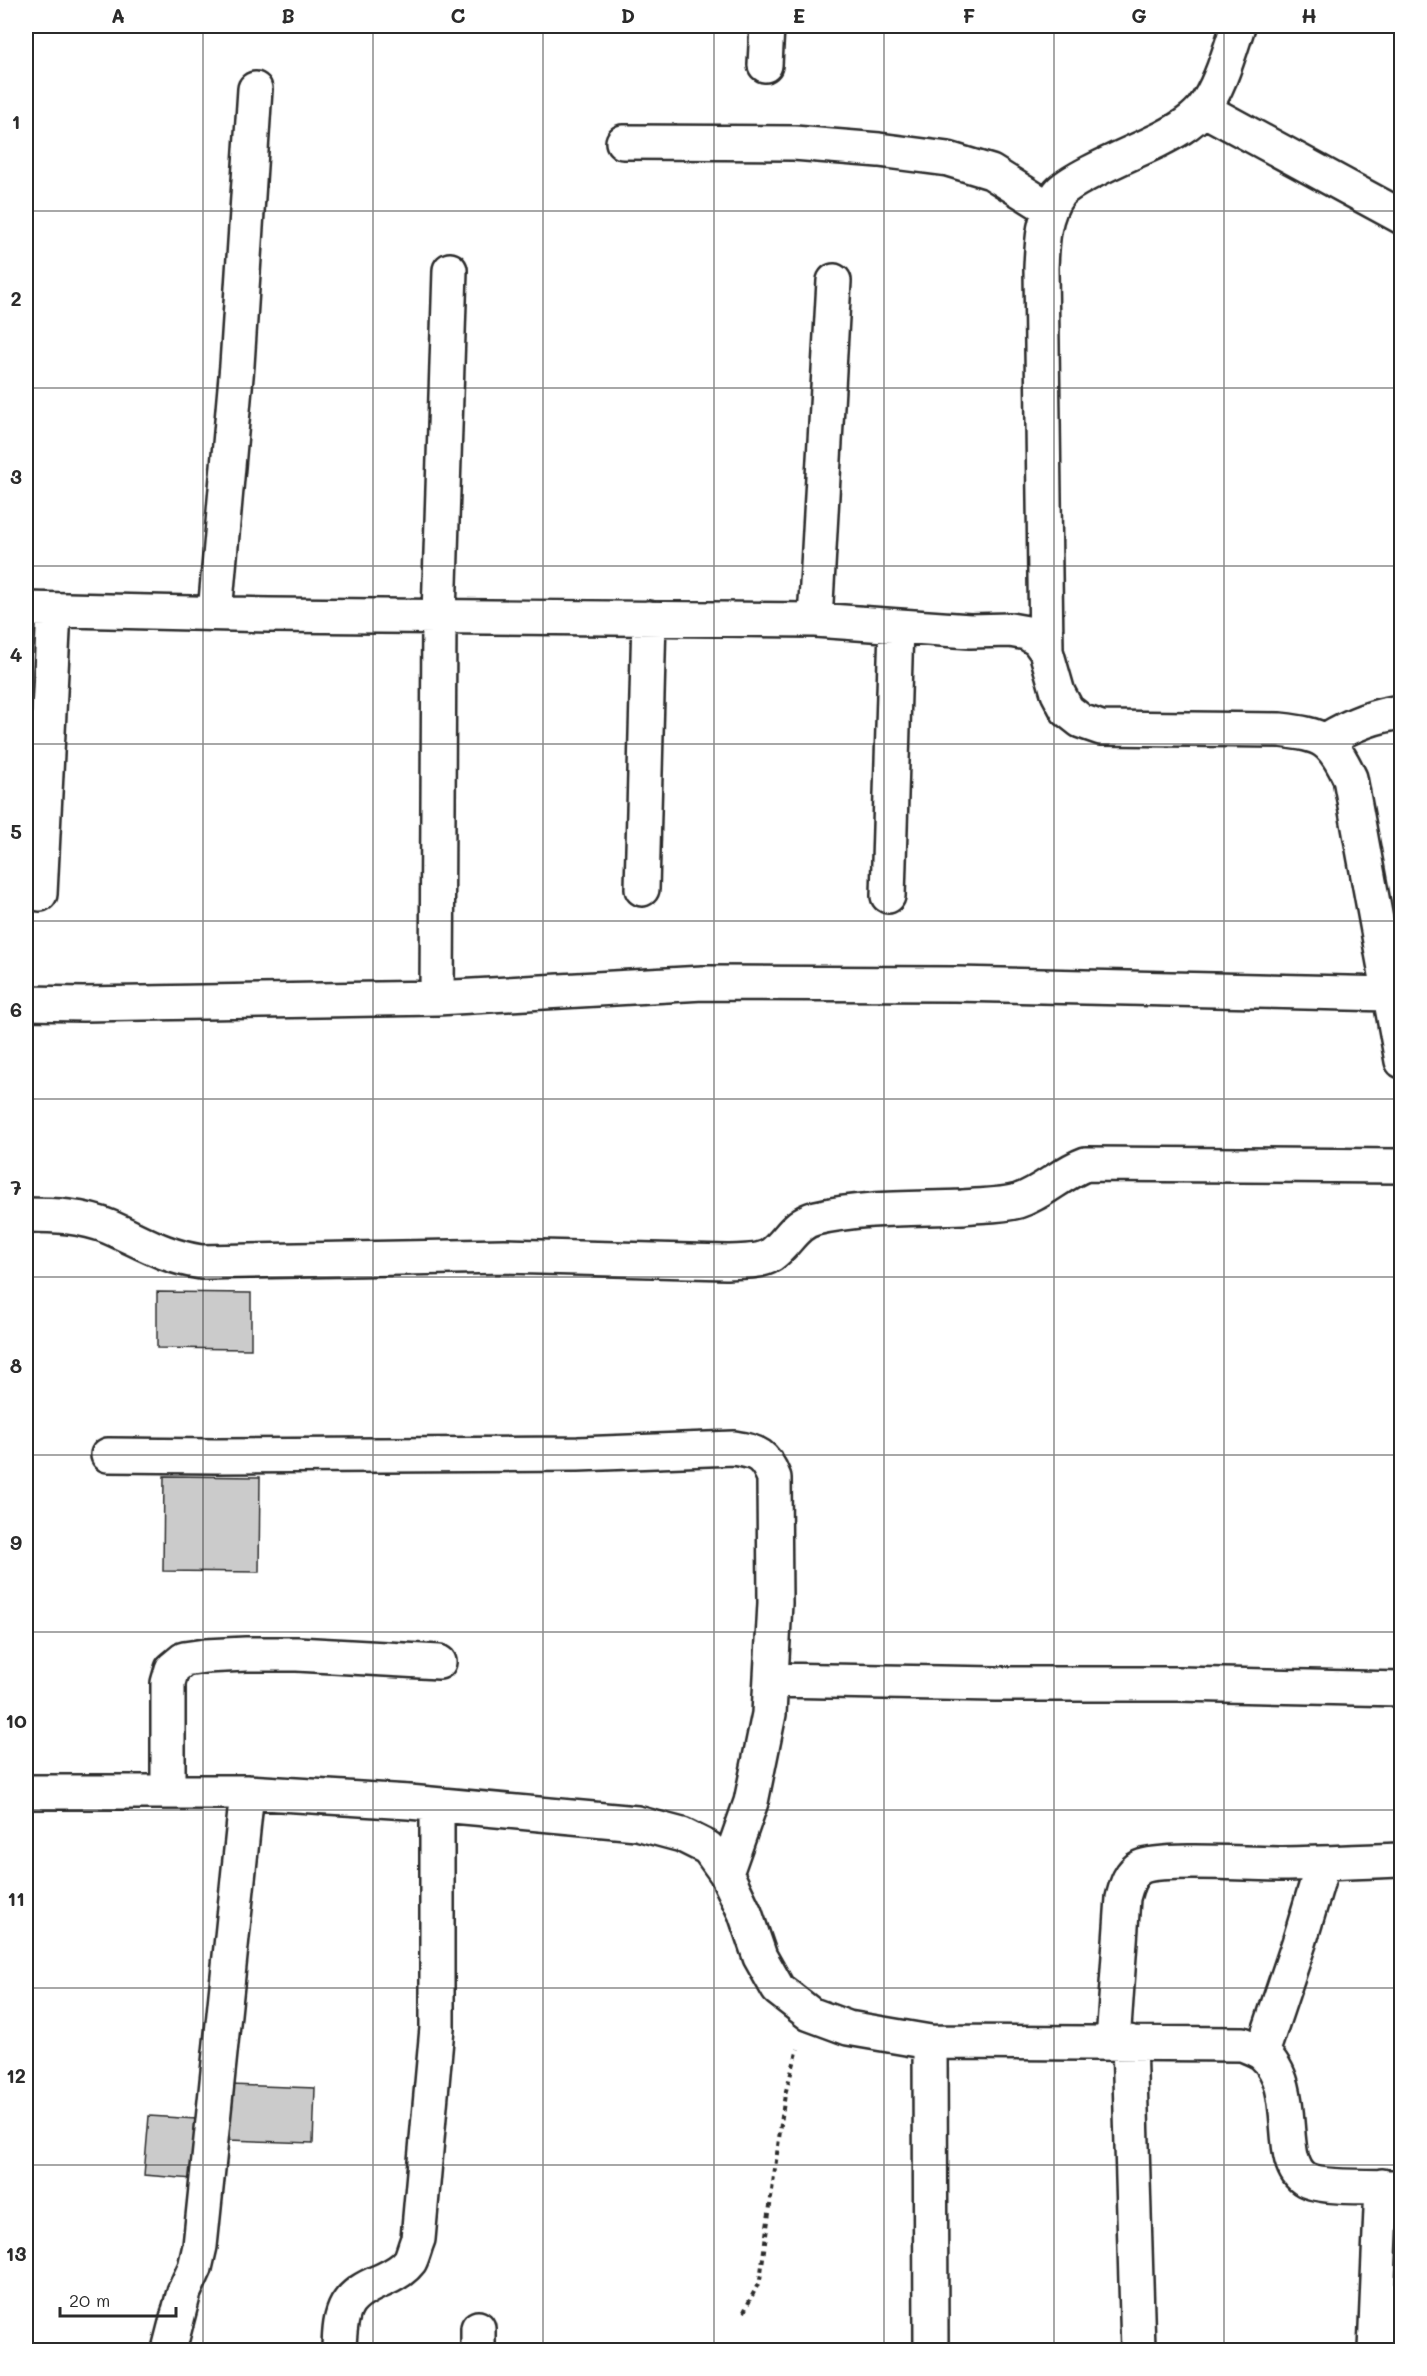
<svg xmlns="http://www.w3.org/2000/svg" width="1427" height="2376" font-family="Mali,sans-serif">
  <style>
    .building { fill: #cbcbcb; stroke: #2b2b2b; stroke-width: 1.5 }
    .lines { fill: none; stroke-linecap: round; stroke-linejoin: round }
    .minor-casing { stroke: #2b2b2b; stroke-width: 38 }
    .path { stroke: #2b2b2b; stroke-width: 4; stroke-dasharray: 4.5 4.5; stroke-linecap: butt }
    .minor { stroke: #fff; stroke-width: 33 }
    .grid { fill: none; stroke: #2b2b2b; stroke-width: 1.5; stroke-opacity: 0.55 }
    .neatline { fill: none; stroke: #2b2b2b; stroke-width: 2 }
    .grid-label { font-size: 20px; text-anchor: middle; font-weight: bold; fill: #2b2b2b }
  </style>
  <rect width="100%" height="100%" fill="#fff"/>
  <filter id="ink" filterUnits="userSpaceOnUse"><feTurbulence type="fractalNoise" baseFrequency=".0167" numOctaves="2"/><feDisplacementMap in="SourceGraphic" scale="12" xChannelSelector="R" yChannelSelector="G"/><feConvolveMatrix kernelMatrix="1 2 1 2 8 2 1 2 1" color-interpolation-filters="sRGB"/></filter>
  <g filter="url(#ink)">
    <path class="building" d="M157,1292L251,1293V1349L157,1348Z
      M164,1476L260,1477L259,1572L163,1571Z
      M231,2085L315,2088L313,2143L229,2140Z
      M149,2116L197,2119L193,2179L144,2175Z"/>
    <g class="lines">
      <g class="minor-casing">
        <path id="minor" d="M765,65L767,26
          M1203,109L1402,217
          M623,142L794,143L879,150L948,159L991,172L1050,209
          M26,609L269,615L815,620L970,631L1010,630L1027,633L1038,640L1046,651L1058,693L1067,710L1081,721L1101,728L1280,730C1323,735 1331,738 1350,778L1402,1061
          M215,613L237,365L255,89
          M815,620L834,281
          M1046,651L1041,268C1042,243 1043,214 1059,193C1073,177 1135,152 1157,141C1173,133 1190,124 1202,110C1219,90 1230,50 1238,26
          M1326,740C1349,726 1374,715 1402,712
          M642,889L649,618
          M40,894L54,611
          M888,896L896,626
          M437,998L439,615L450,270
          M26,1003L83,1004L437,998L703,983L955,984L1389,994
          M26,1215C53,1215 83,1216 109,1227C143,1242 163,1256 201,1262L504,1256L726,1262C740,1261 759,1263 771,1255C788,1243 794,1223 816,1218C863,1207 915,1209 963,1207C980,1205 1000,1206 1018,1201C1043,1193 1061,1173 1086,1164L1402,1166
          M108,1455L216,1456L578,1454L734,1448C758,1452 765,1455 774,1478L775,1603L769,1714L751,1802L726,1873
          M772,1680L996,1684H1179L1402,1689
          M168,1791V1683L172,1669L184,1659L205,1656L246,1654H297L439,1662
          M26,1792H247L409,1802L637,1823L682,1835L708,1848L726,1873L745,1913L760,1957L778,1989L810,2014L848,2028L930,2042L1243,2044C1249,2047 1258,2050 1263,2054C1302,2088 1274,2162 1306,2180C1322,2189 1380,2186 1402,2187
          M930,2042L931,2350
          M1113,2042L1123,1898C1126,1887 1129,1873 1141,1867C1160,1858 1255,1864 1282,1864C1322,1864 1362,1861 1402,1860
          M1129,2042L1138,2350
          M1262,2053L1299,1943L1323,1863
          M169,2350L184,2292L195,2268L200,2246L247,1792
          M339,2350C340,2309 344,2296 383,2280C392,2276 404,2269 410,2261C413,2255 415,2246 418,2239L437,2028V1805
          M478,2350V2328
          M1375,2350L1382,2186"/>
      </g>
      <path class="path" d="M744,2312L760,2280L785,2094L798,2049"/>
      <use href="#minor" class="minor"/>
    </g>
  </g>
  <path class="grid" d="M203,26V2350M373,26V2350M543,26V2350M714,26V2350M884,26V2350M1054,26V2350M1224,26V2350M26,211H1402M26,388H1402M26,566H1402M26,744H1402M26,921H1402M26,1099H1402M26,1277H1402M26,1455H1402M26,1632H1402M26,1810H1402M26,1988H1402M26,2165H1402"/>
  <rect width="1427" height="2376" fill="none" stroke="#fff" stroke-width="66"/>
  <path d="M60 2307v9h116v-9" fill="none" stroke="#2b2b2b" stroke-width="3"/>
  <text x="69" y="2307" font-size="18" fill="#2b2b2b" stroke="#ffffff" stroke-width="4.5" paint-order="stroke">20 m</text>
  <rect x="33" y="33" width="1361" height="2310" class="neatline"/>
  <g class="grid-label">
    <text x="118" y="23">A</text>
    <text x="288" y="23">B</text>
    <text x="458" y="23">C</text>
    <text x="628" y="23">D</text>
    <text x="799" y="23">E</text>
    <text x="969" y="23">F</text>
    <text x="1139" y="23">G</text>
    <text x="1309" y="23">H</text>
    <text x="16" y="129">1</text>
    <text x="16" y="306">2</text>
    <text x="16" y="484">3</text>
    <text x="16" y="662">4</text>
    <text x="16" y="839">5</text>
    <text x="16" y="1017">6</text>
    <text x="16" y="1195">7</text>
    <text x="16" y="1373">8</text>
    <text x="16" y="1550">9</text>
    <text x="16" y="1728">10</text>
    <text x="16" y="1906">11</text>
    <text x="16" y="2083">12</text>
    <text x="16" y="2261">13</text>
  </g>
</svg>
